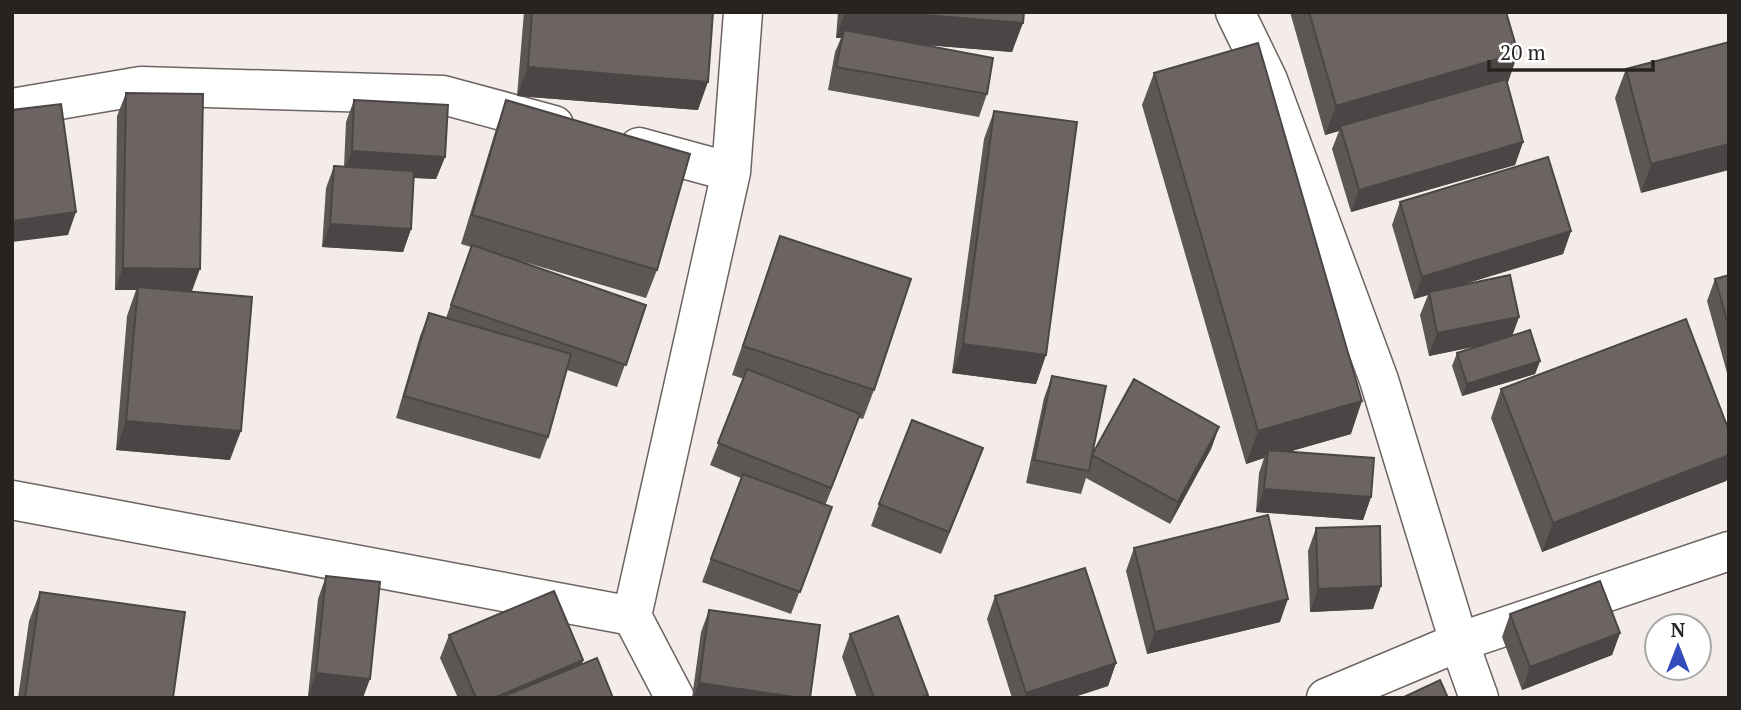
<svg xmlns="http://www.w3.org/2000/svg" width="1741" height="710" font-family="'PT Serif',serif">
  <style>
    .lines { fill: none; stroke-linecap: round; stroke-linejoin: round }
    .minor-casing { stroke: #6c6461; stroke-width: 41 }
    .minor { stroke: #fff; stroke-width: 38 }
    .wall { fill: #5c5654 }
    .shaded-wall { fill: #4b4645 }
    .building { fill: #6b6462; stroke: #4b4645; stroke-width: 2 }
  </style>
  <rect width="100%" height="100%" fill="#f4ece8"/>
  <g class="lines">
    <g class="minor-casing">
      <path id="minor" d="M1235,12L1268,80L1379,380L1459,642L1479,698
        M12,108L141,86L443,95L554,125
        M639,147L731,172
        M12,500L632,616
        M675,698L632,616L731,172L743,12
        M1326,698L1459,642L1729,551"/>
    </g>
    <use href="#minor" class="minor"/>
  </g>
  <path class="wall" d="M524,12H713L698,110L517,96Z
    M838,12H1024L1012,52L925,45L987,94L979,117L828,90L835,52L841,38H836Z
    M1290,12H1506L1518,53L1508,82L1507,83L1523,142L1515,165L1351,212L1332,149L1339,131L1325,135Z
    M1729,42L1641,193L1615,98L1626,69Z
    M1154,73L1351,434L1288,452L1371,497L1363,520L1256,512L1259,473L1264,458L1246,464L1142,105Z
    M126,93L192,291L230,460L116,450L127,316L136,290H115L117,116Z
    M354,100L445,157L436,179L414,178L411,229L403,252L322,247L326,188L334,166L344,167L346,122Z
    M506,100L657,270L646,298L514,259L646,305L617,387L567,370L548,437L540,459L396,418L420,336L429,313L446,318L471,247L461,244L496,129Z
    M994,111L1046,355L1036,384L952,373L984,139Z
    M1400,202L1571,231L1563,254L1457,286L1519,317L1512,336L1540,361L1535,374L1462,396L1452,366L1457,353L1483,345L1429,356L1420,315L1428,295L1414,299L1392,225Z
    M780,236L874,390L863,419L859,418L825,505L832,507L791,614L702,582L741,478L710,465L744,379L732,375Z
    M1729,275V380L1707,301L1715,279Z
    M1052,376L1092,455L1219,427L1211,449L1170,524L1086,478L1081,494L1026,483L1044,398Z
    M1501,389L1729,455V475L1726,481L1542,552L1491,418Z
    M983,448L941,554L871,526L879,504Z
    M1316,528L1381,586L1373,609L1310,612L1308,551Z
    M1134,548L1280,622L1147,654L1126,571Z
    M326,576L370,679L308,696L318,599Z
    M40,592L173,698H18L29,621Z
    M995,596L1116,663L1108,686L1071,698H1012L987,619Z
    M709,610L810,698H692L701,632Z
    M1510,614L1620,633L1612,655L1522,690L1502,637Z
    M850,634L928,695L927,698H857L842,657Z
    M449,635L583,660L582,664L613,698H458L440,658Z"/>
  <path class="shaded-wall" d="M845,12H887L1023,23L1012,52L842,38L844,30L841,38H836Z
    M1518,53L1508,82L1342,130L1340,126L1339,131L1325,135L1336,106Z
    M528,67L708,82L698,110L517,96Z
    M1523,142L1515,165L1351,212L1359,190Z
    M1729,144V170L1641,193L1651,164Z
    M352,151L445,157L436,179L343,174Z
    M76,212L68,235L12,242V221Z
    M330,224L411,229L403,252L322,247Z
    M1571,231L1563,254L1429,295V292L1428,295L1414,299L1422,277Z
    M123,268L200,269L192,291L138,287L136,290H115Z
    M1519,317L1511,339L1429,356L1437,333Z
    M963,344L1046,355L1036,384L952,373Z
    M1540,361L1535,374L1462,396L1467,384Z
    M1362,401L1351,434L1267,458L1268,450L1264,458L1246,464L1258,431Z
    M860,414L852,436L823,511L831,488Z
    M126,421L241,431L230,460L116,450Z
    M1219,427L1211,449L1170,524L1178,502Z
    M983,448L975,471L941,554L949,532Z
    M1729,455V475L1726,481L1542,552L1553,523Z
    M1264,489L1371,497L1363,520L1256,512Z
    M1381,586L1373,609L1310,612L1318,589Z
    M1288,599L1280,622L1147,654L1155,632Z
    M1620,633L1612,655L1522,690L1530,667Z
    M583,660L575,682L539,698H494Z
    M1116,663L1108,686L1071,698H1024L1026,693Z
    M316,673L370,679L363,698H325L308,696Z
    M699,683L802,698H693Z"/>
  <path class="building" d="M532,12H713L708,82L528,67Z
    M887,12H1024L1023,23Z
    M1309,12H1506L1518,53L1336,106Z
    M844,30L993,58L987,94L836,67Z
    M1729,42V144L1651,164L1626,69Z
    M1258,43L1362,401L1258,431L1154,73Z
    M1506,79L1523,142L1359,190L1340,126Z
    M126,93L203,94L200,269L123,268Z
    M354,100L448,105L445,157L352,151Z
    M506,100L690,154L657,270L472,215Z
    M61,104L76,212L12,221V110Z
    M994,111L1077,122L1046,355L963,344Z
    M1548,157L1571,231L1422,277L1400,202Z
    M334,166L414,171L411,229L330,224Z
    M780,236L911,279L874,390L743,346Z
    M472,245L646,305L626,365L451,305Z
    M1510,275L1519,317L1437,333L1429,292Z
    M1729,275V327L1715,279Z
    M138,287L252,297L241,431L126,421Z
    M429,313L571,354L548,437L404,396Z
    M1686,319L1729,431V455L1553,523L1501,389Z
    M1530,330L1540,361L1467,384L1457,353Z
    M747,369L860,414L831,488L718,443Z
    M1052,376L1106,386L1092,455L1134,379L1219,427L1178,502L1092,455L1089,471L1034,460Z
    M912,420L983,448L949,532L879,504Z
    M1268,450L1374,458L1371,497L1264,489Z
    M743,474L832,507L800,592L711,559Z
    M1268,515L1288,599L1155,632L1134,548Z
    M1380,526L1381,586L1318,589L1316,528Z
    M1085,568L1116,663L1026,693L995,596Z
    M326,576L380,582L370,679L316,673Z
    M1600,581L1620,633L1530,667L1510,614Z
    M554,591L583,660L494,698H476L449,635Z
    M40,592L185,612L173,698H25Z
    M709,610L820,625L810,698H802L699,683Z
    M898,616L928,695L921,698H874L850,634Z
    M597,658L613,698H499Z
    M1440,680L1448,698H1402Z"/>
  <rect width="1741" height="710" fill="none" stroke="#262321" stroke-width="28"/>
  <g transform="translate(1678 647)"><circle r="33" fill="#ffffff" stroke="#a8a7a6" stroke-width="2"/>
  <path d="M0-5L12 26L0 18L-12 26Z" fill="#334cbd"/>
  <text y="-10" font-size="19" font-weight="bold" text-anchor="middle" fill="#262321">N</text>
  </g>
  <path d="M1489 60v10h164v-10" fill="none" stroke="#262321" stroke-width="3.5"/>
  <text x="1500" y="60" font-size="21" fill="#262321" stroke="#ffffff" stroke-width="5" paint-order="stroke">20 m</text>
</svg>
